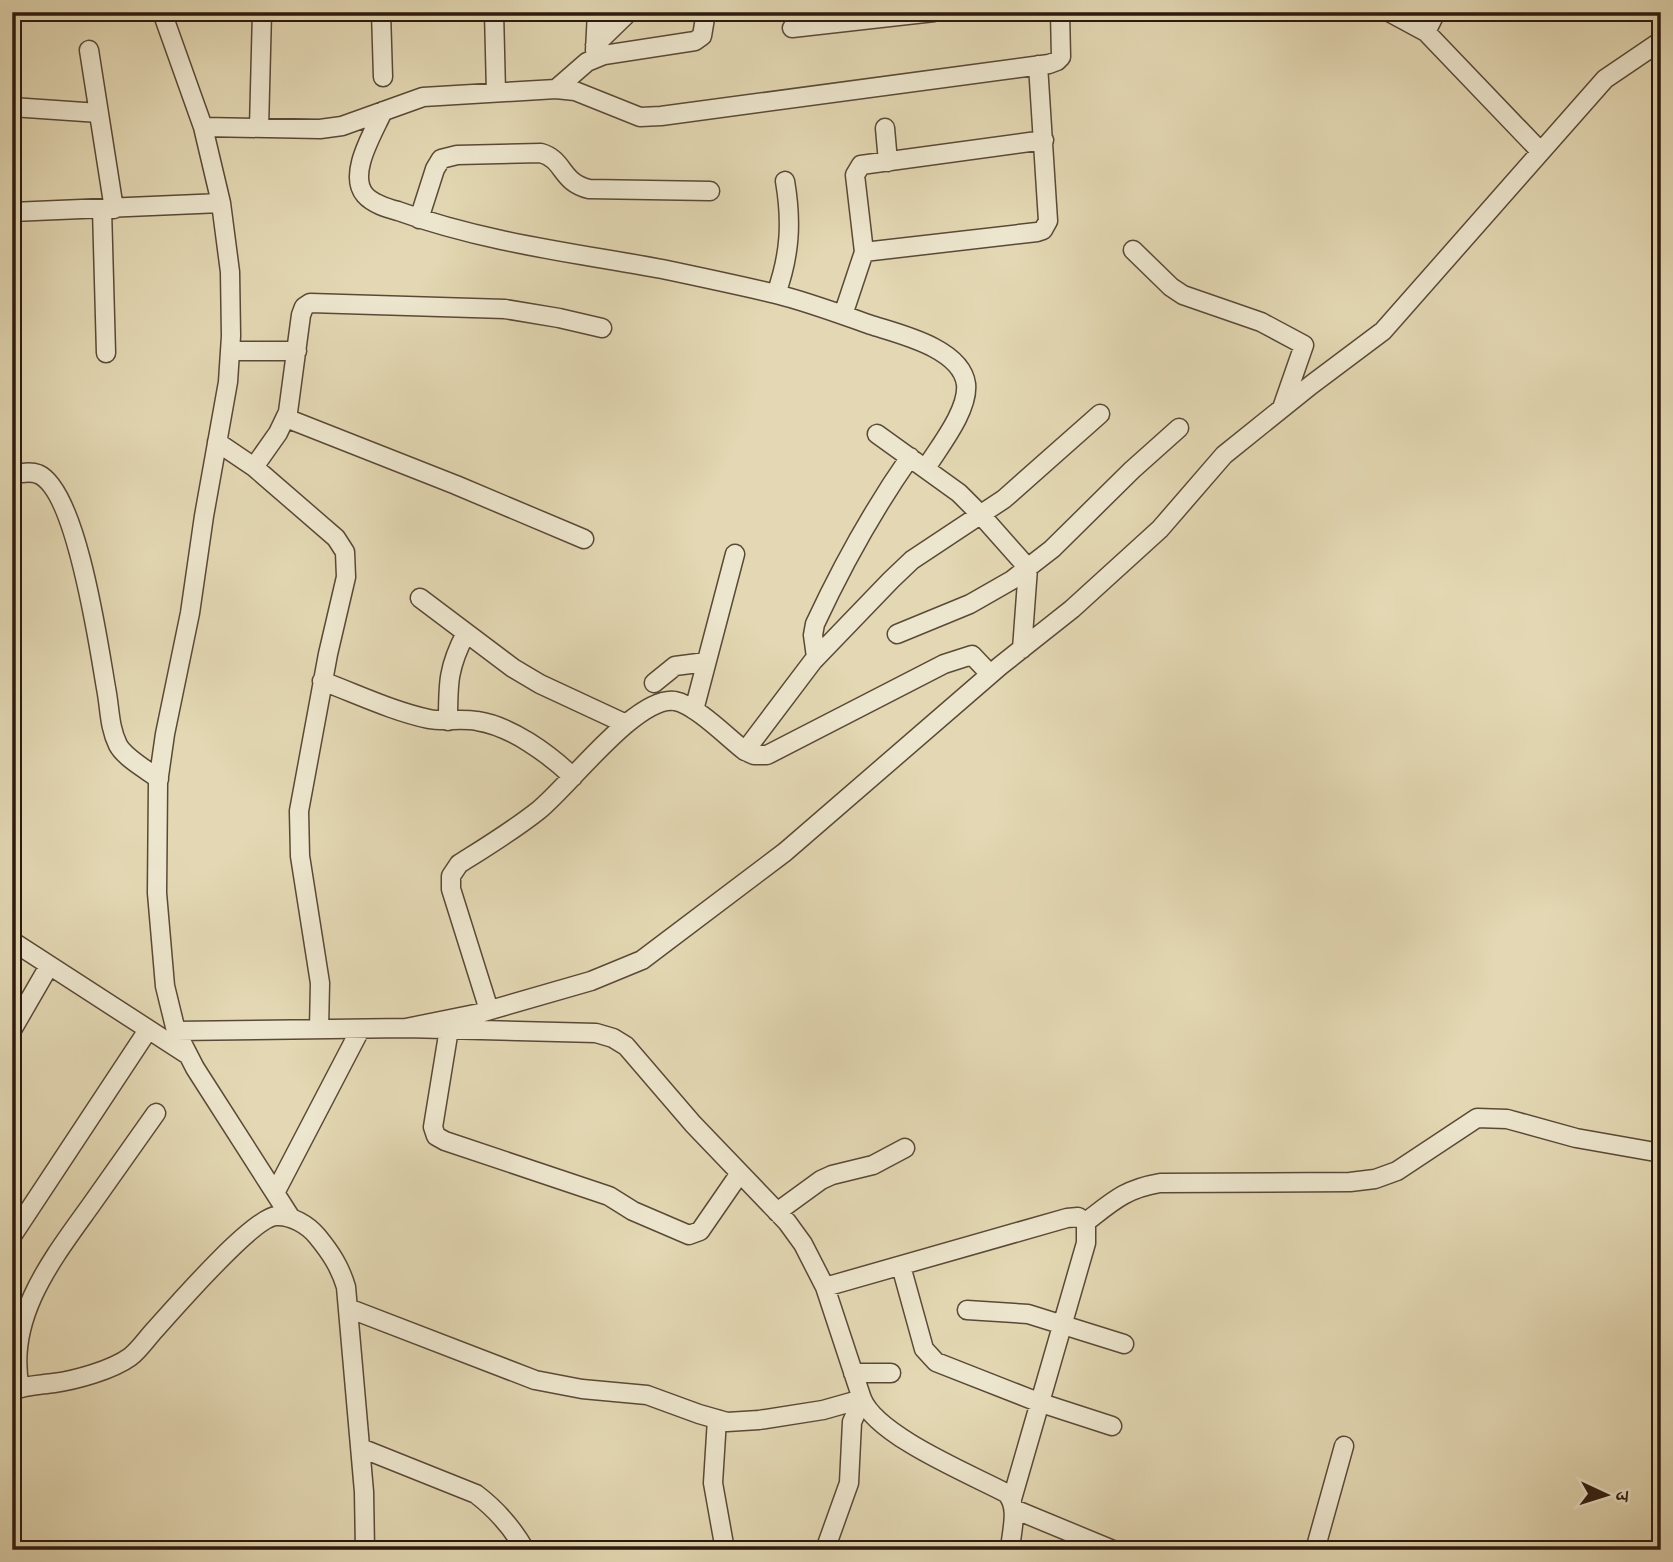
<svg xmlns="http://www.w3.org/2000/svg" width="1673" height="1562" font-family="'EB Garamond','Noto Serif Devanagari',serif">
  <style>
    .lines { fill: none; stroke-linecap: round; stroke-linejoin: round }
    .minor-casing { stroke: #5a4937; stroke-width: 21 }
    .minor { stroke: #ede6ce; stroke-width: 18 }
  </style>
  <rect width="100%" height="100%" fill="#e3d8b3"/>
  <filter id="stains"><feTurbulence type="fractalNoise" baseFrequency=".00286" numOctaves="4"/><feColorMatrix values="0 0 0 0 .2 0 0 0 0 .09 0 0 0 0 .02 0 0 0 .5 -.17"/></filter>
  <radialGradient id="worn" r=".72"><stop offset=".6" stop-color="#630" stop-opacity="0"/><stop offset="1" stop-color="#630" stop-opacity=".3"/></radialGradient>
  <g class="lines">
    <g class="minor-casing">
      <path id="minor" d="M162,12L203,127L221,203L230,272L231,336L228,382L204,516L190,613L165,734L158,783L157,893L165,986L176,1031L195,1068L291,1218
        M381,12L383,77
        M494,12L496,92
        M1389,12L1426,32L1540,151
        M1654,12L1661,16
        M792,28L934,12
        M1426,32L1436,12
        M595,45L629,12
        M89,50L114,209
        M595,51L597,12
        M556,89L587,62L604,55L695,41L702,36L706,12
        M12,107L99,113
        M383,111C374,132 347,174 365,195C373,204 387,208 398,211C483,242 574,253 662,269C700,277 738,285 776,294C808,302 840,314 871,325C899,334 961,348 966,384C969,410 939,447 926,468
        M203,127L320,129L342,126L423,97L556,89L575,91L640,117L661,116L1049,64L1057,61L1061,57L1060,12
        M259,128L262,12
        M885,128L888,162
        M102,209L106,353
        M12,212L221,203
        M419,219L435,169L441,159L457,155L541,153C565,160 560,182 589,189L710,191
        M1133,250L1171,287L1183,295L1261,322L1304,345L1282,408
        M864,252L1037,232L1043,230L1048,221L1038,65
        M776,294C790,255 792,222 785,181
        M843,315L864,252L855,175L861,165L1044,140
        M230,351H297
        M286,418L456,485L584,539
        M877,434L959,493L981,515L1028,568L1022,649
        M217,442L254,467L336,538L345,552L346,577L328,654L299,811L300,856L320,983L319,1029
        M254,467L278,433L288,412L301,315L304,307L310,303L505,309L559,318L602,328
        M12,475C20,473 30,471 38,474C77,490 99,648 106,688C110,708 109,727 118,745C125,758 147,770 159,779
        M420,598L513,668L540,684L626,724
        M897,634L970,604L1012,580L1052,549L1132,470L1179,428
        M816,657L813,635L815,624C842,566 873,510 910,457
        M322,681C357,694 392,711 429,719C444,722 461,718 477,721C511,726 549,754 573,777
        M654,683L675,666L706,662
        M694,710L735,554
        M448,721C448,683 448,667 466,633
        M745,751L813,661L891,580L912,560L1004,499L1100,414
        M12,941L188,1055
        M489,1010L451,889V876L459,864C486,847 514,830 539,810C570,785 637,695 675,701C696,705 728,738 745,751L754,755H767L944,664L972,655L990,674
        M406,1028L480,1013L591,981L642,960L785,852L1000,666L1072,609L1160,529L1224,455L1311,385L1383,331L1605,79L1661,41
        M449,1029L433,1127L436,1136L445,1141L609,1196L633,1211L689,1235L700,1231L740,1173
        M12,1030L49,966
        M176,1031L406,1028L596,1033L613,1038L626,1046L693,1124L787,1222L803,1244L825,1287L862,1399C877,1436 970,1474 1006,1493C1020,1507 1011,1532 1010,1550
        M275,1193L360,1030
        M777,1212L821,1180L832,1175L873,1165L905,1148
        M1086,1222C1113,1201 1125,1189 1160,1183L1350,1182L1375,1179L1397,1171L1477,1118L1507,1119L1576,1138L1661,1153
        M12,1236L148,1030
        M901,1266L924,1349L936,1362L1038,1402L1112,1426
        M825,1287L1067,1218L1078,1217L1086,1222V1243L1012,1499
        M348,1308L535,1380L582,1389L647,1395L699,1414L727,1422L759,1420L823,1410L862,1399
        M967,1310L1028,1314L1124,1344
        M853,1373H891
        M20,1388C5,1318 53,1258 91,1205C113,1174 134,1144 156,1113
        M12,1391C25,1385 40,1385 54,1383C76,1380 112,1370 130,1357C138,1351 145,1341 152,1333C171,1312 252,1218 276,1216C291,1215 308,1225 317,1236C331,1253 340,1267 346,1287L364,1492L365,1550
        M717,1419L713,1483L725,1550
        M361,1448L476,1494C497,1510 512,1527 525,1550
        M1014,1509L1113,1550
        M825,1550L849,1483L852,1422L856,1413L865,1406
        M1315,1550L1344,1446"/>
    </g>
    <use href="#minor" class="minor"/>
  </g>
  <rect width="1673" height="1562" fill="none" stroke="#e3d8b3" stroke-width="42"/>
  <rect x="14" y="14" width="1645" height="1534" fill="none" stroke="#2d190e" stroke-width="3.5"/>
  <rect x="21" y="21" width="1631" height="1520" fill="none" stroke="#2d190e" stroke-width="2"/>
  <g transform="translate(1606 1495) rotate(94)" stroke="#ede6ce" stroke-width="5" paint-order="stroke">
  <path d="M0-5L12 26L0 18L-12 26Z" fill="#2d190e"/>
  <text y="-10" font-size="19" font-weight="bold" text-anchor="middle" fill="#2d190e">उ</text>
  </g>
  <rect width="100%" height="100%" filter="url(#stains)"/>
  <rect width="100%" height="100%" fill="url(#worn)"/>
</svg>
